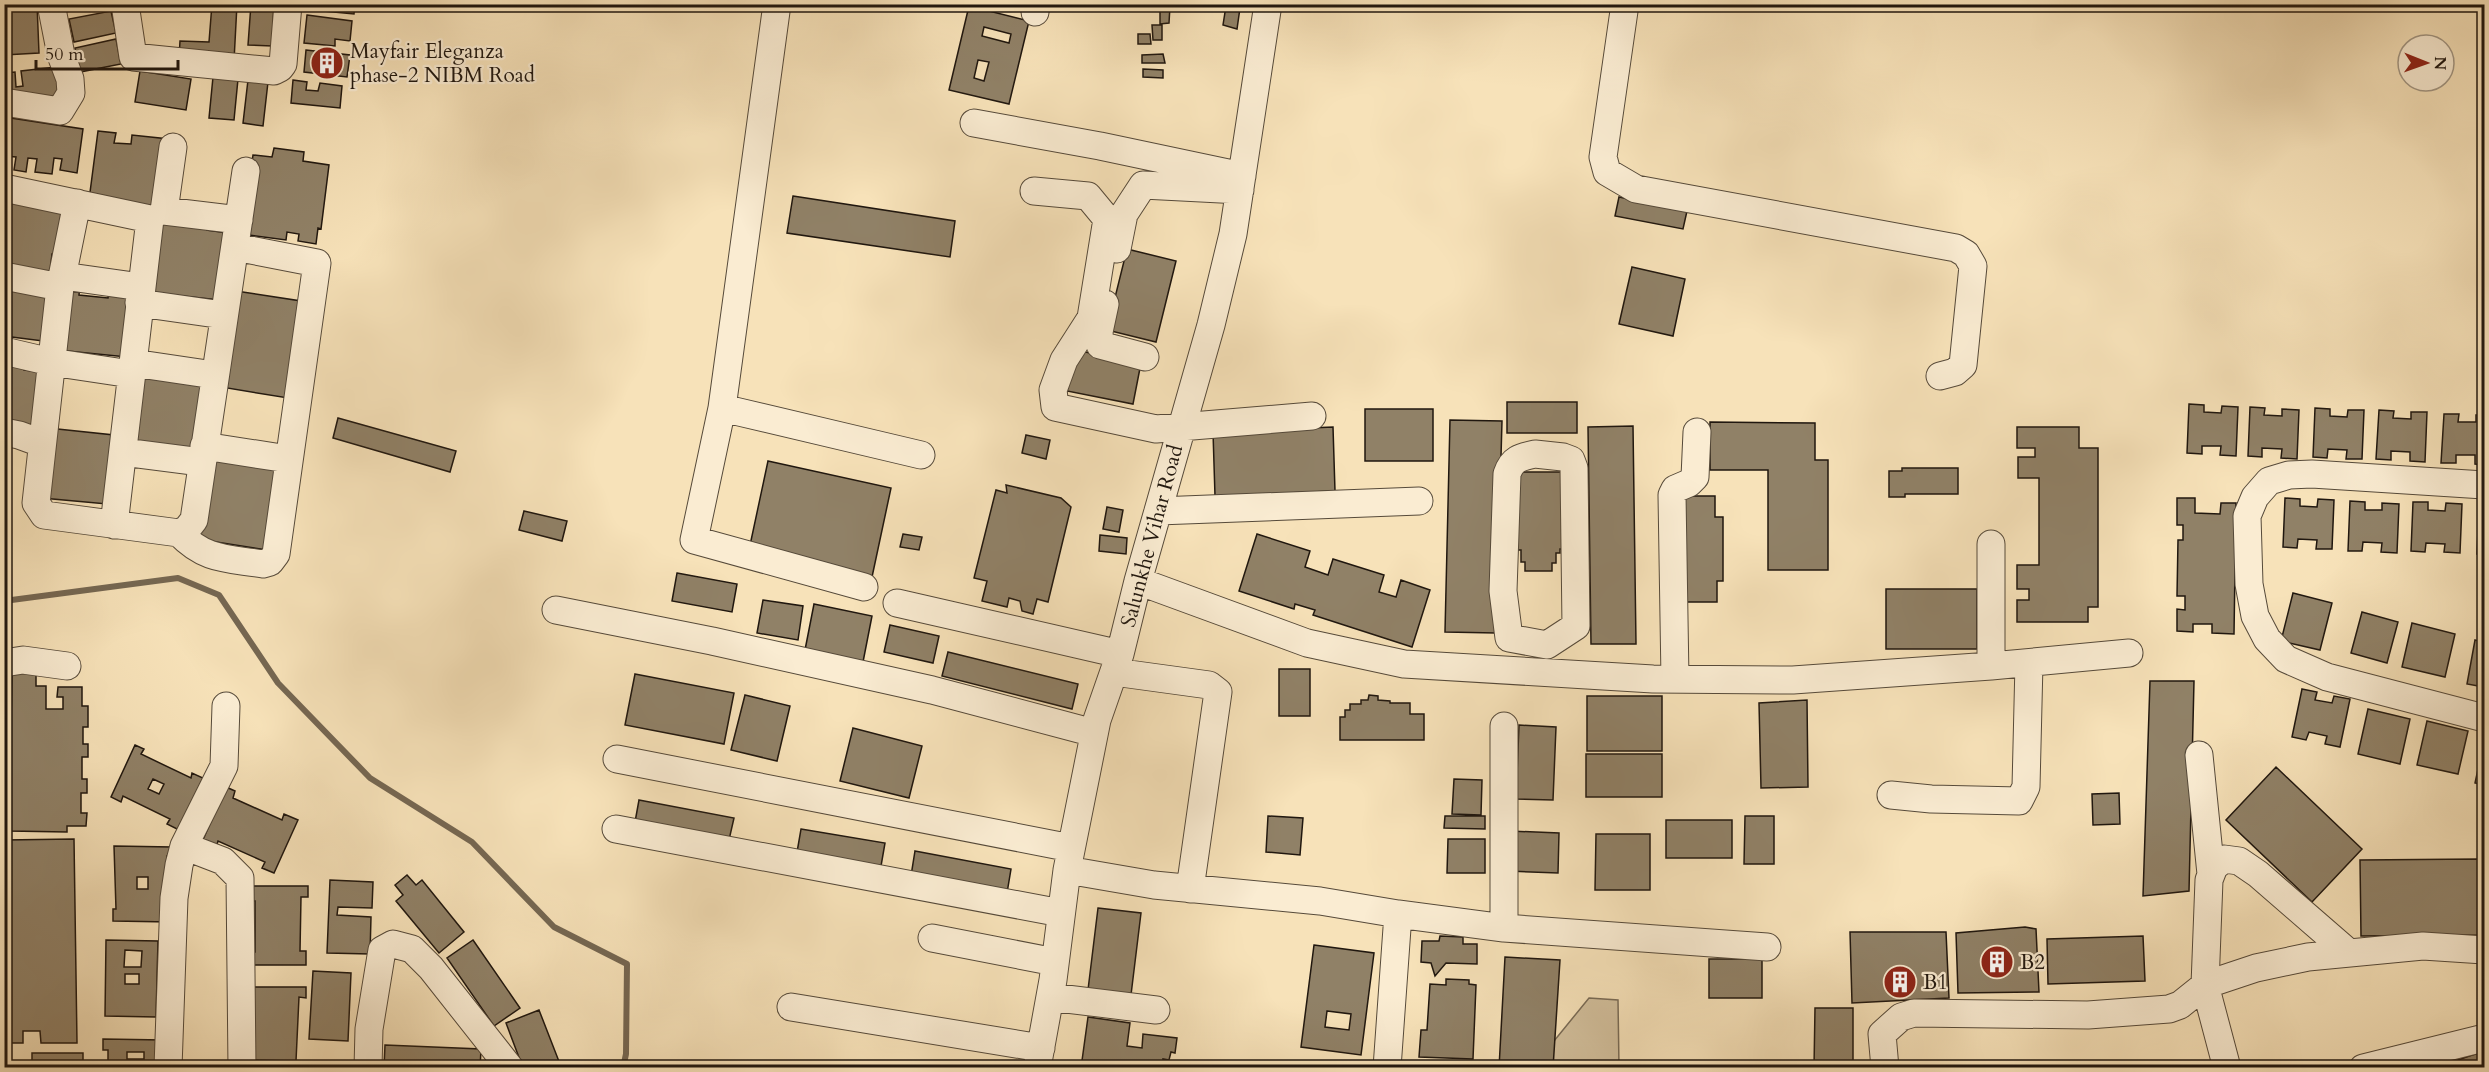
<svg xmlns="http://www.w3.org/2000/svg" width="2489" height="1072" font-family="Cardo,serif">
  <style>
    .green { fill: #d2bf9c; stroke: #796b56; stroke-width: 1.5 }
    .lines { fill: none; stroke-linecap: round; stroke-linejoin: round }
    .stream { stroke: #756752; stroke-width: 6 }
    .building { fill: #908167; stroke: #20170f; stroke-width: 1.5; fill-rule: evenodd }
    .minor-casing { stroke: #564a3a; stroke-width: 29 }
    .minor { stroke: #faecd2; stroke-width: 27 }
    .labels { text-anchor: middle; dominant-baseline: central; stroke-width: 4.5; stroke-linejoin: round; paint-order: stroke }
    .poi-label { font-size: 21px; fill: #20170f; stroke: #faecd2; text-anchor: start }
    .street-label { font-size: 21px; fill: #20170f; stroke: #faecd2 }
  </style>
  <rect width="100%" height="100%" fill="#f7e2b9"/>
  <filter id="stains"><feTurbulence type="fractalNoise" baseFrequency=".00333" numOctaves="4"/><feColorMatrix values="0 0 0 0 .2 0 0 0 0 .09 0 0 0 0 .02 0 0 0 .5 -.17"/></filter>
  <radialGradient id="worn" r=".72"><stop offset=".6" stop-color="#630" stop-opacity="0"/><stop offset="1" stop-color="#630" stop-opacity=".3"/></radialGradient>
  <path class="green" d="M1589,998L1618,1000L1619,1067L1532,1068Z"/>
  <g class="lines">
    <path class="stream" d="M4,601L178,578L219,595L278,683L370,778L472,842L554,927L627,964L626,1054L623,1068"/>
  </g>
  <path class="building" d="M4,4H37L39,53L4,55Z
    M64,4H101L65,12Z
    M212,4H237L234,61L179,58L180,41L209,42Z
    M251,4H274L272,46L248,45Z
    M313,4H355L354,14L313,10Z
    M969,6L1029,21L1009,104L949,90ZM984,27L1011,34L1009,43L982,36ZM978,60L989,62L984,81L974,78Z
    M1160,6H1170L1169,23L1160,24Z
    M1226,6L1240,8L1237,29L1223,25Z
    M111,11L116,33L74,42L69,19Z
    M307,15L352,21L350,41L335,39V46L304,43Z
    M1152,25H1162V40H1153Z
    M1138,34H1150L1151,44H1138Z
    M116,39L121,64L80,72L75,48Z
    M306,50L350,55L347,77L304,72Z
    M1163,54L1165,63H1142V55Z
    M56,67L60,96L4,95L5,73L15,72L16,87L23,86L21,71Z
    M1143,69L1163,70V78L1143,77Z
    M140,71L191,79L186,110L135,102Z
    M213,77L238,79L234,120L209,118Z
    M248,80L268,82L263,126L243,123Z
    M293,80L307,82L306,90L318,91L320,83L342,86L340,108L291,103Z
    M4,117L83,129L77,173L60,170L62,159L54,158L52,174L35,172L37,159L28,158L26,172L14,170L16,157L6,156L4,166Z
    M98,131L116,133L114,143L131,144L132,135L169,139L157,208L89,200Z
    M274,148L304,152L303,161L329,165L321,229L318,228L316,244L298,241L299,234L287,232L286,240L242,234L253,155L272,157Z
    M793,196L955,221L950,257L787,233Z
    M1619,197L1687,211L1683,229L1615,216Z
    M4,199L62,203L58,254H52L51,263L57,274L4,267Z
    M162,221L208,223L207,230L228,233L220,300L153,293Z
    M1127,249L1176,261L1156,342L1107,330Z
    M1632,267L1685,279L1673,336L1619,324Z
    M65,283L80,284L79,295L108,298L110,286L134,289L127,357L57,350Z
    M4,284L50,289L43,341L4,336Z
    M236,291L301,301L288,398L221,387Z
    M1075,350L1141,363L1133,404L1067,391Z
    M4,362L24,363V370L44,372L43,428L4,425Z
    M134,375L207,386L199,455L126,447Z
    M1507,402H1577V433H1507Z
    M2189,404L2204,405V412L2221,413L2222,406L2238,407L2236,456L2220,455L2221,446H2202V454L2187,453Z
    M2250,407L2265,408L2264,415L2282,416V409L2299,410L2297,459L2281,458L2282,449L2262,448V457L2248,456Z
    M2315,408L2330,409V416L2347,417L2348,410H2364L2362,459H2346L2347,450L2328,449L2327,458L2313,457Z
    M1365,409H1433V461H1365Z
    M2379,410L2394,411L2393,418L2411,419V412H2427L2425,462L2410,461V452L2391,451V460L2376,459Z
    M2444,414H2459L2458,422H2476V415H2484V465L2475,464V455H2456V463H2441Z
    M338,418L456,451L450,472L333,438Z
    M1450,420L1502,421L1496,633L1445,632Z
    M1710,422L1815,423V460H1828V570H1768V470H1710Z
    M1633,426L1636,644H1591L1588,427Z
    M1333,427L1335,491L1215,496L1213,432Z
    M2017,427H2079V448H2098V607H2088V622H2017V600H2029V589H2017V565H2039V478H2018V457H2035V448H2017Z
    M48,428L114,435L107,504L42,498Z
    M1026,435L1050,440L1046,459L1022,453Z
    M211,454L280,465L267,550L197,539Z
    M768,461L891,488L872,577L749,550Z
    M1902,468H1958V494H1905V497H1889V471H1902Z
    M1515,472H1567V549H1560V553H1556V563H1552V571H1525V562H1521V550H1514Z
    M1006,485L1061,498L1071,507L1048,602L1037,599L1033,614L1022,611L1020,601L1009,598L1007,607L982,601L987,581L974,578L996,490L1007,493Z
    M1676,496H1715V517H1723V581H1717V602H1676Z
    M2177,498H2195V513L2220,514L2221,503H2236L2234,634L2212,633V624H2193V632L2177,631V609L2185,610V596H2177L2178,540H2183V525H2177Z
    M2285,498L2300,499V506L2317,507L2318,499L2334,500L2332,549H2316L2317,540L2298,539L2297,548L2283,547Z
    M2350,501L2365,502V510H2382V503L2399,504L2397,553L2381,552L2382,543L2363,542L2362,551H2348Z
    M2413,502H2428V510L2445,511L2446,503L2462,504L2460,553L2444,552L2445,544L2426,543L2425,552L2411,551Z
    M2479,505H2484V554H2477Z
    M1107,507L1123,510L1119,532L1103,529Z
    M524,511L567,521L562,541L519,530Z
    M903,534L922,537L919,550L900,547Z
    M1257,534L1310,551L1305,567L1328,575L1333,559L1384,575L1379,592L1396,597L1401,580L1430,590L1412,647L1313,615L1315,610L1295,604L1294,609L1239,591Z
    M1100,535L1127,538L1126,554L1099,551Z
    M677,573L737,584L732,612L672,601Z
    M1886,589H1977V649H1886Z
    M2293,593L2332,603L2320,650L2281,641Z
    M763,600L803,606L798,640L757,633Z
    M814,604L872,616L863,662L805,650Z
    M2362,612L2398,622L2387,663L2351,653Z
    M2412,623L2455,634L2445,677L2402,667Z
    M890,625L939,636L933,663L884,652Z
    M2475,640L2484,642V687L2467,684Z
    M948,652L1078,684L1072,709L942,676Z
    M1279,669H1310V716H1279Z
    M12,672L36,673V686H46V709H63V697H57L58,687H82V706H88V727H83V744H88V757H82V779H87V793H81V813H87L86,826H67V832L9,831Z
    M635,674L734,693L724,744L625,725Z
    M2150,681H2194L2189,891L2143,896Z
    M2302,689L2317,692L2315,700L2332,703L2334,696L2350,699L2340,747L2325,744L2327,736L2309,732L2306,740L2292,737Z
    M745,695L790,706L777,761L731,750Z
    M1369,695L1378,696V700L1390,701V703H1410V714H1424V740H1340V717H1345V710H1350V704H1361V700H1368Z
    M1587,696H1662V751H1587Z
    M1807,700L1808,787L1761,788L1759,703Z
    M2368,709L2410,719L2400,764L2358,754Z
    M2427,721L2468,731L2458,774L2417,765Z
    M1519,725L1556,727L1553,800L1516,799Z
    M853,728L922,746L909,798L840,781Z
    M2484,742V785L2475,783Z
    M135,745L144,749L141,754L191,778L192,773L203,778L179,830L167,824L170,819L123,796L121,802L111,797ZM153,779L164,784L159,794L148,789Z
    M1586,754H1662V797H1586Z
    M2276,767L2362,849L2312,902L2226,820Z
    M1454,779L1482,780L1481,815L1452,814Z
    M226,787L235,791L233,798L282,820L284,814L298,820L274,873L262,868L265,862L218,841L216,848L202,842Z
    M2119,793L2120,824L2093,825L2092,794Z
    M639,800L734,818L729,840L635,822Z
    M1268,816L1303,818L1300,855L1266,852Z
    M1445,816H1485V829L1444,828Z
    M1745,816H1774V864H1744Z
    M1666,820H1732V858H1666Z
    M801,829L885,843L880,872L796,858Z
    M1509,831L1559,833L1558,873L1508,871Z
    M1596,834H1650V890H1595Z
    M74,839L77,1043H41L40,1031H23V1043H4V840Z
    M1448,839H1485V873H1447Z
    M114,846L172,847L171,856H167V910L170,922L113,921V909H116ZM137,877H148V889H137Z
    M915,851L1011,869L1007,893L911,876Z
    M2478,859L2479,935L2361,936L2360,860Z
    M407,875L416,885L422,880L464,932L439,953L396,901L403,895L395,885Z
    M330,880L373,882L372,908L338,907L337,915L371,917L370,954L327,953Z
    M248,886H308V897H301L300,951H306V965H249V952H255V901H248Z
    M1098,908L1141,913L1130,1003L1087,998Z
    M2025,927L2036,929L2039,992L1958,993L1956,933Z
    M1850,932H1946L1949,998L1852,1003Z
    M1440,936L1463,937V944H1477V964L1446,963L1435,976L1431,963L1421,962L1422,941H1439Z
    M2143,936L2145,981L2048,984L2047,939Z
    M106,940L158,941L156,1017L105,1016ZM125,950L142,951L141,967H124ZM125,974H139V984H125Z
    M473,940L520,1008L494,1026L447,958Z
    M1314,945L1374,953L1361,1055L1301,1047ZM1327,1011L1351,1014L1349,1030L1325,1027Z
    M1505,957L1560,960L1553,1068H1499Z
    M1709,959H1762V998H1709Z
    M313,971L351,973L348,1041L309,1039Z
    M1446,979L1469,980V984L1476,985L1473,1059L1419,1057L1421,1030H1427L1430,984L1446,985Z
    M247,987H306V998L299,997L296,1061L247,1060Z
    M1815,1008H1853V1068H1814Z
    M539,1010L560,1064L550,1068H523L506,1023Z
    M1088,1017L1130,1023L1127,1046L1142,1048L1143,1034L1177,1038L1175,1053L1171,1052L1169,1060L1163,1059V1065L1173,1068H1081Z
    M103,1039L163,1040L156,1068H108V1050H103ZM127,1052H144V1059H127Z
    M385,1045L481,1049L480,1068H384Z
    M2484,1051V1068H2447L2446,1064Z
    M32,1053H83V1068H32Z"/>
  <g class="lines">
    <g class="minor-casing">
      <path id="minor" d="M125,4L133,57L274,71L280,68L283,64L288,4
        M777,4L722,408L694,540L864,587
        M1625,4L1603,157L1607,172L1636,189L1956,248L1966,254L1973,266L1963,365L1955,372L1940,376
        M1035,12L1036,4
        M4,102L60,111L71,93L70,79L61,55L51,4
        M974,123L1100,146L1242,176
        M173,147L164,211L239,220
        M4,188L150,219L114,525
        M1034,191L1088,196L1107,219L1091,318L1064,360L1053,390L1055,407L1156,429L1312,416
        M77,203L60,287L36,503L44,515L179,533L187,529L194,520L246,171
        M1117,249L1124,214L1143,185L1240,190
        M4,276L60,287
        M63,276L141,287
        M139,303L223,315
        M1105,304L1099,332L1100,345L1145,357
        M4,351L51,362L131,374
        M133,363L214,375
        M722,408L921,455
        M4,432L19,435L41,443
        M204,446L288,459
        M123,452L201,462
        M1535,454L1563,457L1571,460L1574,468L1576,626L1547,645L1509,638L1503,591L1507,474C1512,459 1520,457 1535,454Z
        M2484,485L2312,474L2289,475L2269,481L2255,497L2247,516L2249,584L2255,616L2267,639L2286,659L2327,677L2484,718
        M1158,511L1419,501
        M179,533C206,561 227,558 263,564L270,562L276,554L317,263L235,247
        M1991,544V666
        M1138,581L1307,643L1404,664L1653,679L1793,680L1991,666L2129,653
        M897,603L1120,654
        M556,610L712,641L932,690L1094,733
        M4,663L23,660L67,666
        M1114,672L1209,685L1218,692L1190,889
        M1675,679L1672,495L1675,489L1689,483L1695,477L1697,432
        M2199,755L2211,874
        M617,759L1071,848
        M1891,795L1931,799L2019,801L2026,787L2029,663
        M616,829L1061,913
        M184,846L223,861L240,878L242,1068
        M1067,870L1154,885L1320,901L1398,914L1387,1068
        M1398,914L1504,928V726
        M1504,928L1767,947
        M932,938L1055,962
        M1050,997L1156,1010
        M791,1007L1041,1048
        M168,1068L174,898L179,865L184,846L224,766L226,706
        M368,1068L369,1029L382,950L393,944L412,949L431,968L510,1068
        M1037,1068L1053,980L1067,870L1097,720L1120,654L1138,581L1211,325L1233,234L1268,4
        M1885,1068L1882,1034L1901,1017L1914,1013L2088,1015L2169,1009L2180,1005L2205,985L2256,968L2308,957L2423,946L2484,950
        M2227,1068L2205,985L2209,880L2214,867L2224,859L2239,861L2258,874L2349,953
        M2363,1068L2484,1038"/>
    </g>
    <use href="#minor" class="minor"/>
  </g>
  <defs>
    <g id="building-disc" transform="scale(1.725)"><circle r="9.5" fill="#8f2418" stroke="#faecd2"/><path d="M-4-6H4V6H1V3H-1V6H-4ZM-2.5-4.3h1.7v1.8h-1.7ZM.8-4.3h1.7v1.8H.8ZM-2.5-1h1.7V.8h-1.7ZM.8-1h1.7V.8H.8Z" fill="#fff"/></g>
  </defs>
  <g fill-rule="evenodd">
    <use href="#building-disc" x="327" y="63"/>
    <use href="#building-disc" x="1997" y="962"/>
    <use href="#building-disc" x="1900" y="982"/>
  </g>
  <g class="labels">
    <g class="poi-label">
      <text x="350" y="51">Mayfair Eleganza<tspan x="350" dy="24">phase-2 NIBM Road</tspan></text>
      <text x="2020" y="962">B2</text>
      <text x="1923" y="982">B1</text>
    </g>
    <g class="street-label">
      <text transform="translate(1152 536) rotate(-75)">Salunkhe Vihar Road</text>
    </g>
  </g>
  <rect width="2489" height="1072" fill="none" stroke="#f7e2b9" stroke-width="24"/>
  <rect x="6" y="6" width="2477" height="1060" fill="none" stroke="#20170f" stroke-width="3"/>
  <rect x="12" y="12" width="2465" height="1048" fill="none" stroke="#20170f" stroke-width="1.5"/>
  <g transform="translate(2426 63) rotate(91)"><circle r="28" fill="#faecd2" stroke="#a39784" stroke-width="1.5"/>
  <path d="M0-4.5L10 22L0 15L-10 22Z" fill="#8f2418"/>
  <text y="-9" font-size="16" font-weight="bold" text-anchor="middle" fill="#20170f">N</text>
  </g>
  <path d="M36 60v9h142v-9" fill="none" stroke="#20170f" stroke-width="3"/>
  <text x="45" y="60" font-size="18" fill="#20170f" stroke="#faecd2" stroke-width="4.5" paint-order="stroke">50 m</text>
  <rect width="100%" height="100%" filter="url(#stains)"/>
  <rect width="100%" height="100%" fill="url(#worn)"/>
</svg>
